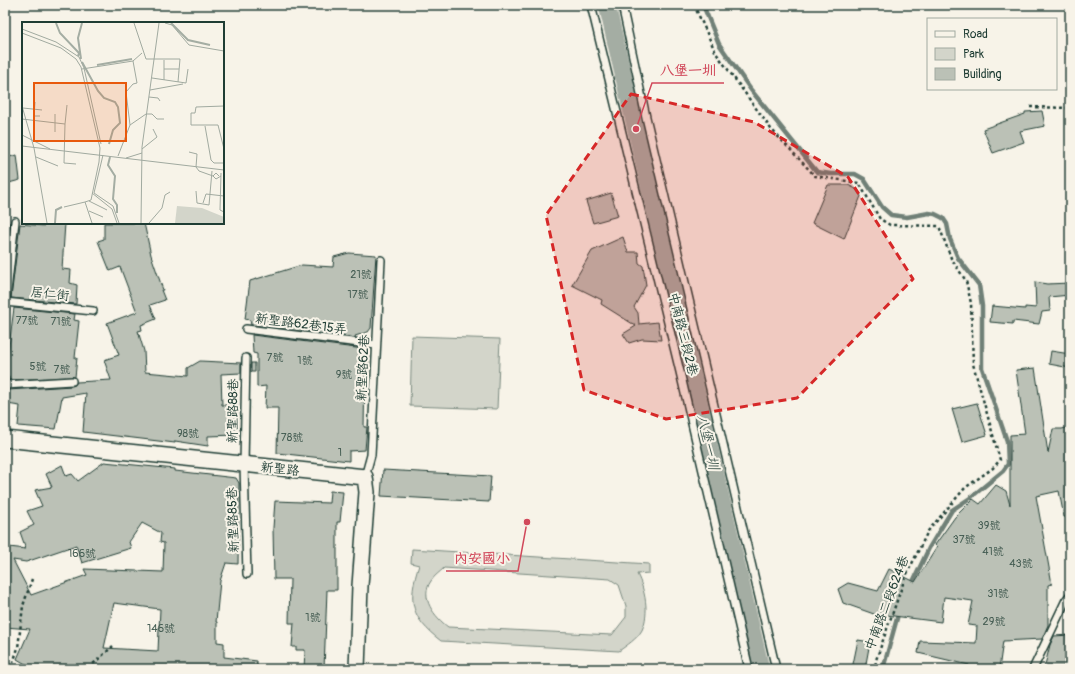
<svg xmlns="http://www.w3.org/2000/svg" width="1075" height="674" font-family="Pangolin,'LXGW WenKai TC',sans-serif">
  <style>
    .green { fill: #d3d5ca; stroke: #79897f; fill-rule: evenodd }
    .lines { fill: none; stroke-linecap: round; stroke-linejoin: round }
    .stream { stroke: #6f8077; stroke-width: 4.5 }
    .canal { stroke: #a4ada3; stroke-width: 17 }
    .building { fill: #bbc1b6; stroke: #1f3d34; fill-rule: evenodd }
    .lane-casing { stroke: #1f3d34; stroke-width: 10 }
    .street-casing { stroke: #1f3d34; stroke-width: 18 }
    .path { stroke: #1f3d34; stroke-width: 2.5; stroke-dasharray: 3 3; stroke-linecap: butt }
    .lane { stroke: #f7f3e8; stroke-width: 7 }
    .street { stroke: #f7f3e8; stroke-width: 15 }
    .marked { fill: #d62828; fill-opacity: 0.2; stroke: #d62828; stroke-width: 3; stroke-dasharray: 8 5; stroke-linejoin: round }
    .labels { text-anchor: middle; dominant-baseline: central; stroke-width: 4; stroke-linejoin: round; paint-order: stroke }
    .number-label { font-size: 11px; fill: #465e54 }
    .street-label { font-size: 13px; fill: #1f3d34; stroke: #f7f3e8 }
    .water-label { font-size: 14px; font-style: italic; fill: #405950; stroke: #f7f3e8 }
    .inset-river { fill: none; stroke: #a4ada3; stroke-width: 2 }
    .inset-road { fill: none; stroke: #a1aaa0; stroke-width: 1 }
    .view { fill: #e8590c; fill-opacity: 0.15; stroke: #e8590c; stroke-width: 2 }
    .inset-edge { fill: none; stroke: #1f3d34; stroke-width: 2 }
    .leader { fill: none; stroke: #d1495b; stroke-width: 1.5 }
    .callout-dot { fill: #d1495b; stroke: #f7f3e8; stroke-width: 1.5 }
    .callout-label { font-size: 14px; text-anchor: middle; font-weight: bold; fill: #d1495b; stroke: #f7f3e8; stroke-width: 4; stroke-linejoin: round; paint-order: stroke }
  </style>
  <rect width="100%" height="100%" fill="#f7f3e8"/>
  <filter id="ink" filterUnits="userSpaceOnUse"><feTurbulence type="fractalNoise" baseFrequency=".025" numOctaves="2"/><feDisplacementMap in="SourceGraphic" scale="8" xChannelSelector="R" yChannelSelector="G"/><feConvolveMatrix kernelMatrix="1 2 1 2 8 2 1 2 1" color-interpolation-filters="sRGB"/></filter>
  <g filter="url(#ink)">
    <path class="green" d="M412,336L500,339L497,409L410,406Z
      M412,549L649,564V573L637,574C645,590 650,612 642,630C637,639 627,645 619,651L441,641C411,618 407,602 419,565L411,563ZM444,568L610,579L619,585L626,606V617L612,635L448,627C435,617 419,598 431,581C434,576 440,572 444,568Z"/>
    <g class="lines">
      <path class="stream" d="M703,5L719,44L751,90L817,172L831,174H855L864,179L882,207L891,215L907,217L929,213L935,214L943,218L947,224L950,239L958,258L979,285L982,306V368L1007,441L1008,464L1003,471L970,498L952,510L929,548L911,586
        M883,669L899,611"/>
      <path class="canal" d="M607,5L761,669"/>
    </g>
    <path class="building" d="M1042,111L1045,126L1020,131L1024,142L993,153L983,129L1025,114V112Z
      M17,155L20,180L5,184V158Z
      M828,185H848L856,189L861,196L844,239L812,223Z
      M611,193L618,216L593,223L586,201Z
      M5,223H10L5,264Z
      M44,223H65L62,269L71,270L70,283L77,285L76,304L11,298L20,224L44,226Z
      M104,223H144L151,255L163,290H161L165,300L150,305L156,319L141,325L142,330L138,331L144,351L145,372L188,376V368L200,361L241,363V373L221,374L222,405H237V435L208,436V446L175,441V443L83,432L86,393L62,397L56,429L18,426L20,406L7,404L8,390L72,386L75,385L77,382L111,380L104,360L119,355L107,323L137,312L120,267L110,271L98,241L104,239Z
      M623,237L628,252H638L639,263L643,266L646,285L634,307L638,313L639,324L658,322L661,340L642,339L629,343L623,334L636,326L601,304L602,300L572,285L592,251Z
      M349,253L376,255L371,328L368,332L355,336L356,338L251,325L250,320L245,319L250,281L302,265L333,267L334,257Z
      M1035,282L1047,284L1070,283V295L1049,297L1050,311L1042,312L1039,324L1013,321V324L990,322L992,306L1025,309V307L1036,308Z
      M14,308L75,314L74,320L79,321L75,358H77L75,377L9,380V377H5Z
      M252,335L364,349L369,355L368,370H365L364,427H367L365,450L349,451V461L277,453L278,408H265L266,386L257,387V354L253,353Z
      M1051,351L1070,354V368L1049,364Z
      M251,363H255V372H251Z
      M1035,368L1048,453L1053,429H1062L1070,427V517H1064L1059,491L1036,496L1052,584L1048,585V625L1042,639L1003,641L999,669H968L969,665L918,653L920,641L976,643L977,626L968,625L973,601L944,597L941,622L886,615L885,618L843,603L838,589L848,583L878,591L889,569L915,582L937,547L935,545L955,517L973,499L980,504L996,485L1006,491L1010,505V435L1025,434L1016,370Z
      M977,403L987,435L962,442L952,409Z
      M104,462L175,469V471L236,478L239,483L238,564L226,563L220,581L216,622H217V642L224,643V657L257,661V669H34L17,659L30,629L5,627V545L7,550L9,547L26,549L20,532L34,525L27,511L42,506L35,490L52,487L46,474L62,465L66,476L72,474L78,481ZM142,523L161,533L160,542L164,543L163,572L84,569L87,575L31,595L13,560L26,562L76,545L82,563L131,548L129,542ZM114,603L160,609L158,651L104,648Z
      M383,470L491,476L489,502L381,496Z
      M330,491L343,492L340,522H337V590H327L324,669H304L305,650H296V647H292L294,623H289L290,579H274L273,528L275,501L329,503Z
      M1070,635V669H1056V668L1044,669L1050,645L1054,636Z
      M858,640L870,642L865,669H852Z"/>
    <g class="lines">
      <g class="lane-casing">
        <path id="lane" d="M591,5L680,372L749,669
          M622,5L646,117L776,669
          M5,302L93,311
          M5,308L15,221
          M246,329L376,345
          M246,358L244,465L247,574
          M5,385L72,381
          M365,477L371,455L381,260
          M1033,669L1066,600L1070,595"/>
      </g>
      <g class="street-casing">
        <path id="street" d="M5,439L365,477L367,492L360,586L357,669"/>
      </g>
      <path class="path" d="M694,5L716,53L771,129L815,176L859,183L880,219L890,225L939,226L951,258L966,281L971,303L973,364L1000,460L993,468L965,488L928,531L905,578L876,660L875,669
        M1030,107L1070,108
        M11,669L18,648L23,606L32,579
        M90,669L93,664L113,646"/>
      <use href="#lane" class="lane"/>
      <use href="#street" class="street"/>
    </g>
  </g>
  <path class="marked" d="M631,94L754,122L848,177L913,279L797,398L666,419L584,390L546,215Z"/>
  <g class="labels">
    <g class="number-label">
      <text x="361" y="274">21號</text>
      <text x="358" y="294">17號</text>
      <text x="27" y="320">77號</text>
      <text x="61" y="321">71號</text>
      <text x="275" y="357">7號</text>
      <text x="305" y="360">1號</text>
      <text x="38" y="366">5號</text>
      <text x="62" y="369">7號</text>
      <text x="344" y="374">9號</text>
      <text x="188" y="433">98號</text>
      <text x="292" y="437">78號</text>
      <text x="340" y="452">1</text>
      <text x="989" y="525">39號</text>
      <text x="964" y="539">37號</text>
      <text x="993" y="551">41號</text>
      <text x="82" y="553">166號</text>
      <text x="1021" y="563">43號</text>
      <text x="998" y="593">31號</text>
      <text x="313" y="617">1號</text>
      <text x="994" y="621">29號</text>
      <text x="161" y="628">146號</text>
    </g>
    <g class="street-label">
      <text transform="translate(50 294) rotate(6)">居仁街</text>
      <text transform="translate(301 324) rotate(7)">新聖路62巷15弄</text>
      <text transform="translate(683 334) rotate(76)">中南路三段2巷</text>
      <text transform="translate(363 368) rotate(-87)">新聖路62巷</text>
      <text transform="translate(233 411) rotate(-89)">新聖路88巷</text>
      <text transform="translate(280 469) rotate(6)">新聖路</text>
      <text transform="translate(233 520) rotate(-92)">新聖路85巷</text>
      <text transform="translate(887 603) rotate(-69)">中南路二段624巷</text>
    </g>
    <g class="water-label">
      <text transform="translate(708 442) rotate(77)">八堡一圳</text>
    </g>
  </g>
  <g transform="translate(22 22)">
    <rect width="202" height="202" fill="#f7f3e8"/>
    <path d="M155,184L180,186L202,195V201H153Z" fill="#d3d5ca"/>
    <path class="inset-river" d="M34,1L38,11L57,31L56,34M149,1L166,18L188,23M59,37L56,16L60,1M60,40L76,69L82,76L93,80L96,85L98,101L91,108L87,122M75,43L110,37M88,135L86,143L93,154L91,177L95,183V191M33,201L34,188L40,185"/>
    <path class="inset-road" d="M112,1L124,37H158L156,60M143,1L150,3L167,23L202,29M0,7L34,20L57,35L62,46L79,122M0,11L39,26L54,37L59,45L78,126L77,140L69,178L63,180L70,201M60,47L111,39L120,31M142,47H157M130,56L164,61L166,47M142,58V38M128,68L161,62M127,75L136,76L138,79M13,80L12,94H18M0,84L12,126L25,201M202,84L174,85L173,91H169V103H196L202,127M1,86L20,88M33,92V110M0,97L43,102L42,141L54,142M43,102L45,83M108,103L124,92H130L135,97H142M183,104L189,138L192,141H202M0,113L28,127M0,124L202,148M120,127L135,115L131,107M167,130L175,132L174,145L177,149L191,154M81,133L72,171L91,184L97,201M96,134L108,103L104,70L111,62L115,61L111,39M14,135L36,144M104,136L120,131M199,151L198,188L202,190M197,154L194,151L191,154L194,157L199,154M174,169L175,181L187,183L190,149M70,171L90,187L95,201M67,179L85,188M181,181L184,172L202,174M42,185L63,180M67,189L81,195M119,201L120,125L137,1M127,201L140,186L143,173L148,170"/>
    <path class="view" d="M12,61H104V119H12Z"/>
    <rect width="202" height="202" class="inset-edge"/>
  </g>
  <path class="leader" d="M636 129L652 83H724M527 522L518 571H446"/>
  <g class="callout-dot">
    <circle cx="636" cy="129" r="4"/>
    <circle cx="527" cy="522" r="4"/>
  </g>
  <g class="callout-label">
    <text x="688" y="75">八堡一圳</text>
    <text x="482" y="563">內安國小</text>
  </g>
  <rect width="1075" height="674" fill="none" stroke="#f7f3e8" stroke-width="20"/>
  <rect x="10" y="10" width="1055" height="654" fill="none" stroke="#1f3d34" stroke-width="1.5" filter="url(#ink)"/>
  <rect x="927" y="18" width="130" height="72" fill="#f7f3e8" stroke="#a1aaa0"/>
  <rect x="935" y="31" width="20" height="6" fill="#f7f3e8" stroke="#a1aaa0"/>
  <text x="963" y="38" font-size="12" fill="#1f3d34">Road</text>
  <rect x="935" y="48" width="20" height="12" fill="#d3d5ca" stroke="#a1aaa0"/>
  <text x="963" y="58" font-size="12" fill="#1f3d34">Park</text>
  <rect x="935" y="68" width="20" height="12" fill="#bbc1b6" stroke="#a1aaa0"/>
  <text x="963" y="78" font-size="12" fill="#1f3d34">Building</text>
</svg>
